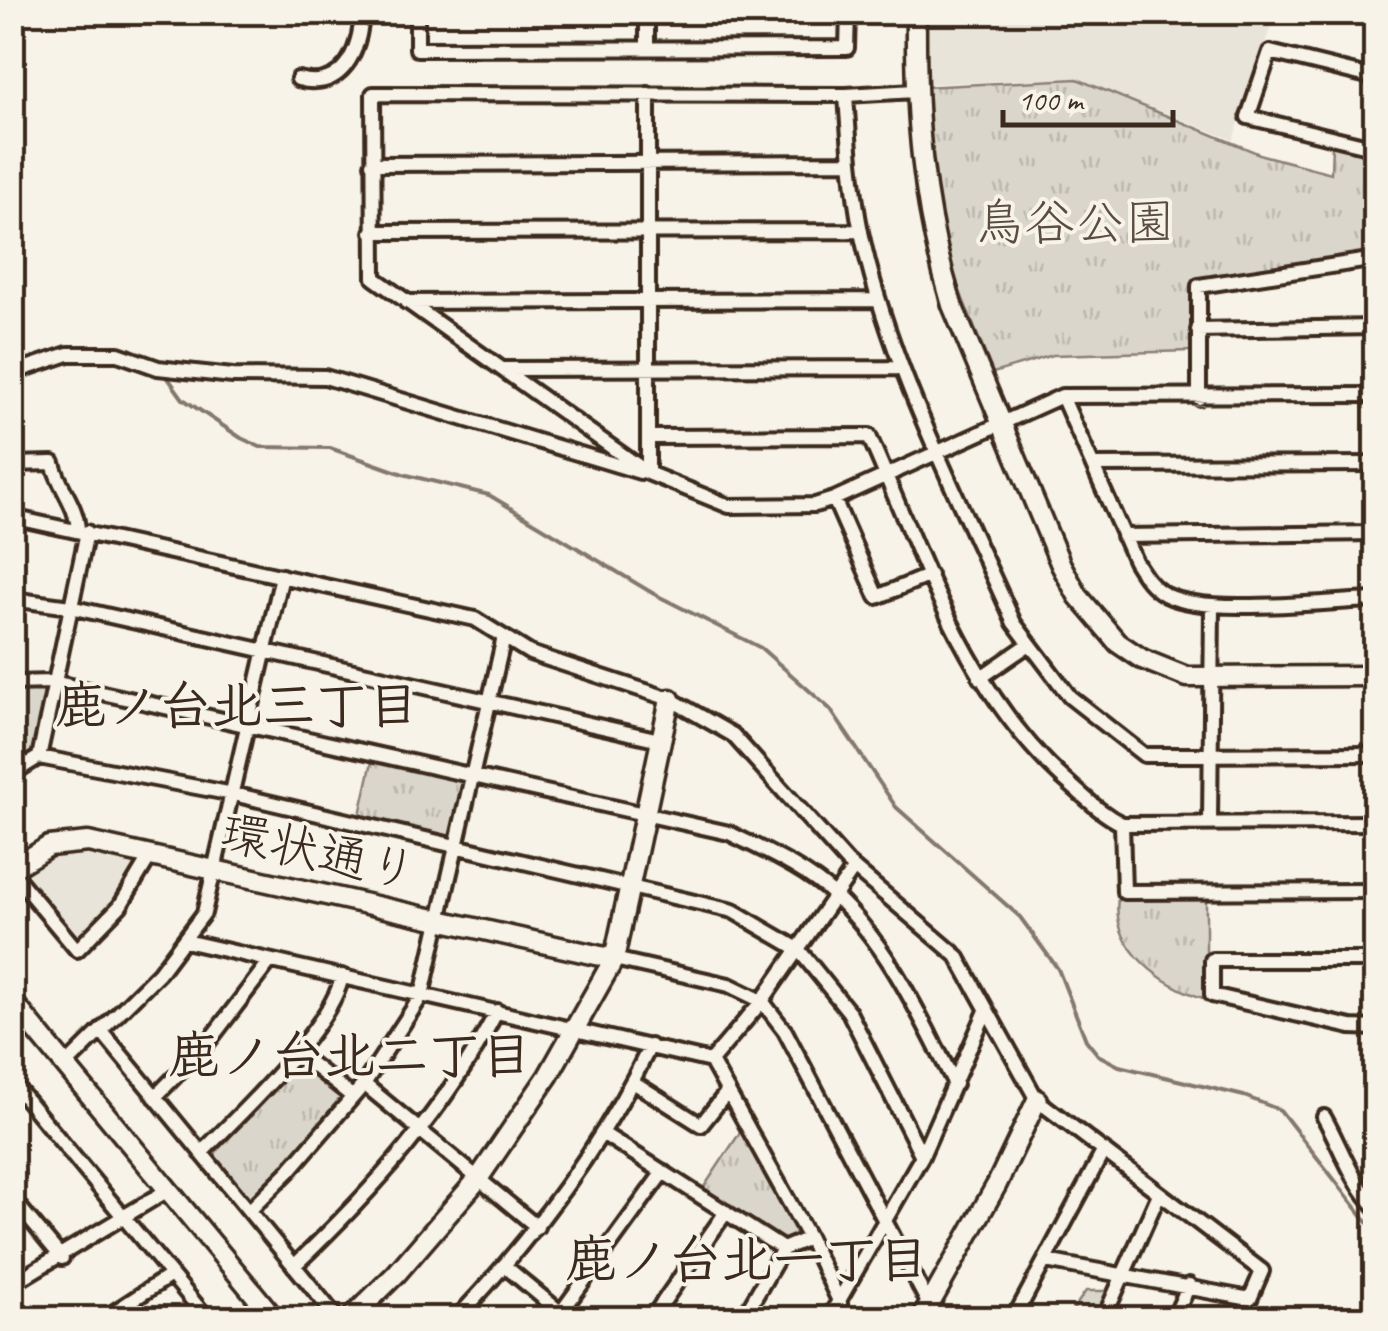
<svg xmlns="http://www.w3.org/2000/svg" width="1388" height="1331" font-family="Caveat,'Klee One',sans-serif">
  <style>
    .built { fill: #e9e4d9 }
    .park { fill: url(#park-tufts); stroke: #8b8074; stroke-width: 2.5 }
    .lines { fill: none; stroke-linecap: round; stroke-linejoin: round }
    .stream { stroke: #84786c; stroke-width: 4 }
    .street-casing { stroke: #3b2a1e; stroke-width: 20 }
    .secondary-casing { stroke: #3b2a1e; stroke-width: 25 }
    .street { stroke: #f7f3e8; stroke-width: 12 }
    .secondary { stroke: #f7f3e8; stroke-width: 18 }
    .labels { text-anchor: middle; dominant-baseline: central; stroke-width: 8; stroke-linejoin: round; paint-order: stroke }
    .park-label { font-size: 50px; fill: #5b4c41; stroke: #f7f3e8 }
    .street-label { font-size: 50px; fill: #3b2a1e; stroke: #f7f3e8 }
    .neighbourhood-label { font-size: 52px; font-weight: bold; fill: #3b2a1e; stroke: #f7f3e8 }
  </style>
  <defs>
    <pattern id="park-tufts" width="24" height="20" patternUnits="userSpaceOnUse" patternTransform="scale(2.5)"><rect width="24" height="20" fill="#dbd6cb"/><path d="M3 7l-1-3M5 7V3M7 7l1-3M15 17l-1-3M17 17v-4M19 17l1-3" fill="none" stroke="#bdb8ae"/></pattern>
  </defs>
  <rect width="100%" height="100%" fill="#f7f3e8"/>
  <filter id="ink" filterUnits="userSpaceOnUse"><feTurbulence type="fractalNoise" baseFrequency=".01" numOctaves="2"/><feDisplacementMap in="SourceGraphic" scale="20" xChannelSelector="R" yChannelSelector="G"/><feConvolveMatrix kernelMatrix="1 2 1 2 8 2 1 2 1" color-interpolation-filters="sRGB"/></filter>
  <g filter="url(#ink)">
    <path class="built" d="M928,13V12L1275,13L1233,140L1077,78L928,84Z
      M70,851L139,865L114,905L86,938L77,941L27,879L28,870L41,862Z"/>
    <path class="park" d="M1077,79L1262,155L1331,173L1332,144L1375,153V254L1197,283L1190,351L1053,355L993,373L941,245L927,182L923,87Z
      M25,686L47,691L34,757L13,768V691Z
      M373,757L467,777L453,840L359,819Z
      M1118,898H1206V999C1163,986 1111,950 1118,898Z
      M300,1061L346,1096L255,1199L248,1200L215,1159L216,1152Z
      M743,1128L798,1225L791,1240L780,1241L702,1190Z
      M1086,1291H1107L1099,1318H1067Z"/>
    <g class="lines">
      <path class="stream" d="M130,349L144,357
        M163,371L183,399L241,438L260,447L330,448L403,474L489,495L654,594L761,648L830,709L896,807L1020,917L1058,969L1086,1040L1098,1055L1119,1066L1244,1096L1280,1110L1376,1233"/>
      <g class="street-casing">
        <path id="street" d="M417,12V49L847,48L848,12
          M647,47V12
          M1376,78L1270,52L1248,117L1376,148
          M298,79C342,91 360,52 362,12
          M915,91L846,95L373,94L374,278L648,473L729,506L815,505L834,499L1062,396L1376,395
          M648,94V473
          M846,95C849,140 852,187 861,232C890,368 958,496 1014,623L1070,697L1144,755L1376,754
          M372,164L851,162
          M372,232L861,231
          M1375,259L1376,296
          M406,302L879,300
          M1198,330L1376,327
          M502,369L902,368
          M12,373L68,354H118L158,368L233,376L325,377L640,472
          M1062,396L1135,561C1144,576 1151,587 1166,595C1208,616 1325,601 1376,600
          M1199,398V286L1376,259
          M649,437L869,436C924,560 967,697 1073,787C1089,801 1103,815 1122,824L1376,823
          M12,464L53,463C59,488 77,505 78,530
          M1093,465L1376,464
          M834,499L877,597L930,575
          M12,517L475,619L530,653L670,699L733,735L847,862L957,956L1037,1100L1262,1271L1250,1299L1046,1261
          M1123,536L1376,533
          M12,599L70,607L660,740
          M980,678L1028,645
          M12,683L53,682L729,833C765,851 805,868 835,896C890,947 921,1019 955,1084
          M39,757L87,532
          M12,774L39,757L233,794L733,911L798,949L849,1012L922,1156
          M1210,823L1212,605
          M1122,824L1124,892L1376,891
          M12,872L77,950L120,906L150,856
          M185,941L711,1061L809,1238L840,1303
          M614,959L729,985L762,1001L785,1031L936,1318
          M1376,960H1212V995L1351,1027L1376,1028
          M103,1033L337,1318
          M295,1051L353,1097
          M711,1061L762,1001L854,868
          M65,1066L159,973L204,913L282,576
          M12,1082L207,1318
          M633,1082L701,1125L728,1091
          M364,1084L537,1227
          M155,1097L206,1045L270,961
          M1324,1117C1341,1147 1352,1183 1376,1207
          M602,1133L783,1249
          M201,1153C238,1117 333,1025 342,976
          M12,1198L62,1258
          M249,1211L289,1171L364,1084L422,995L504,637
          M294,1266C374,1190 445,1110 497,1011
          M506,1267L566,1317
          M12,1284L168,1190
          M105,1318L171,1275
          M457,1318C533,1237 602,1147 650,1046
          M557,1318L663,1172
          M652,1318L726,1212
          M743,1318L783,1249L809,1238
          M829,1318L922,1156L986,1011
          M1014,1318L1104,1150
          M1104,1318L1159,1194
          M1174,1318L1189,1285"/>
      </g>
      <g class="secondary-casing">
        <path id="secondary" d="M916,12C915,114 922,207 952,305L1061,565L1078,596L1118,643L1142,659L1187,677L1376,676
          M12,869L49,846L88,842L614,959
          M12,1001L274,1318
          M351,1318L396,1274L478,1179L548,1076L614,959L670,699
          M922,1318L997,1184L1037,1100"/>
      </g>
      <use href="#street" class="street"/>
      <use href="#secondary" class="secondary"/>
    </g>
  </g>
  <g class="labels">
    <g class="park-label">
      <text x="1075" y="222">鳥谷公園</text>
    </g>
    <g class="street-label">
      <text transform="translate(319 852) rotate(12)">環状通り</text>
    </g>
    <g class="neighbourhood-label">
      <text x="237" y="706">鹿ノ台北三丁目</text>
      <text x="350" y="1056">鹿ノ台北二丁目</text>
      <text x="747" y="1260">鹿ノ台北一丁目</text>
    </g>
  </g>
  <rect width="1388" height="1331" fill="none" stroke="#f7f3e8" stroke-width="50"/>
  <rect x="25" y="25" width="1338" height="1281" fill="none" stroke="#3b2a1e" stroke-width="4" filter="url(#ink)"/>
  <path d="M1003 110v15h170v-15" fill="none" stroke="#3b2a1e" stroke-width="5"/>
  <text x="1018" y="110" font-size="30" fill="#3b2a1e" stroke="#f7f3e8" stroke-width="8" paint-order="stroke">100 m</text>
</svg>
